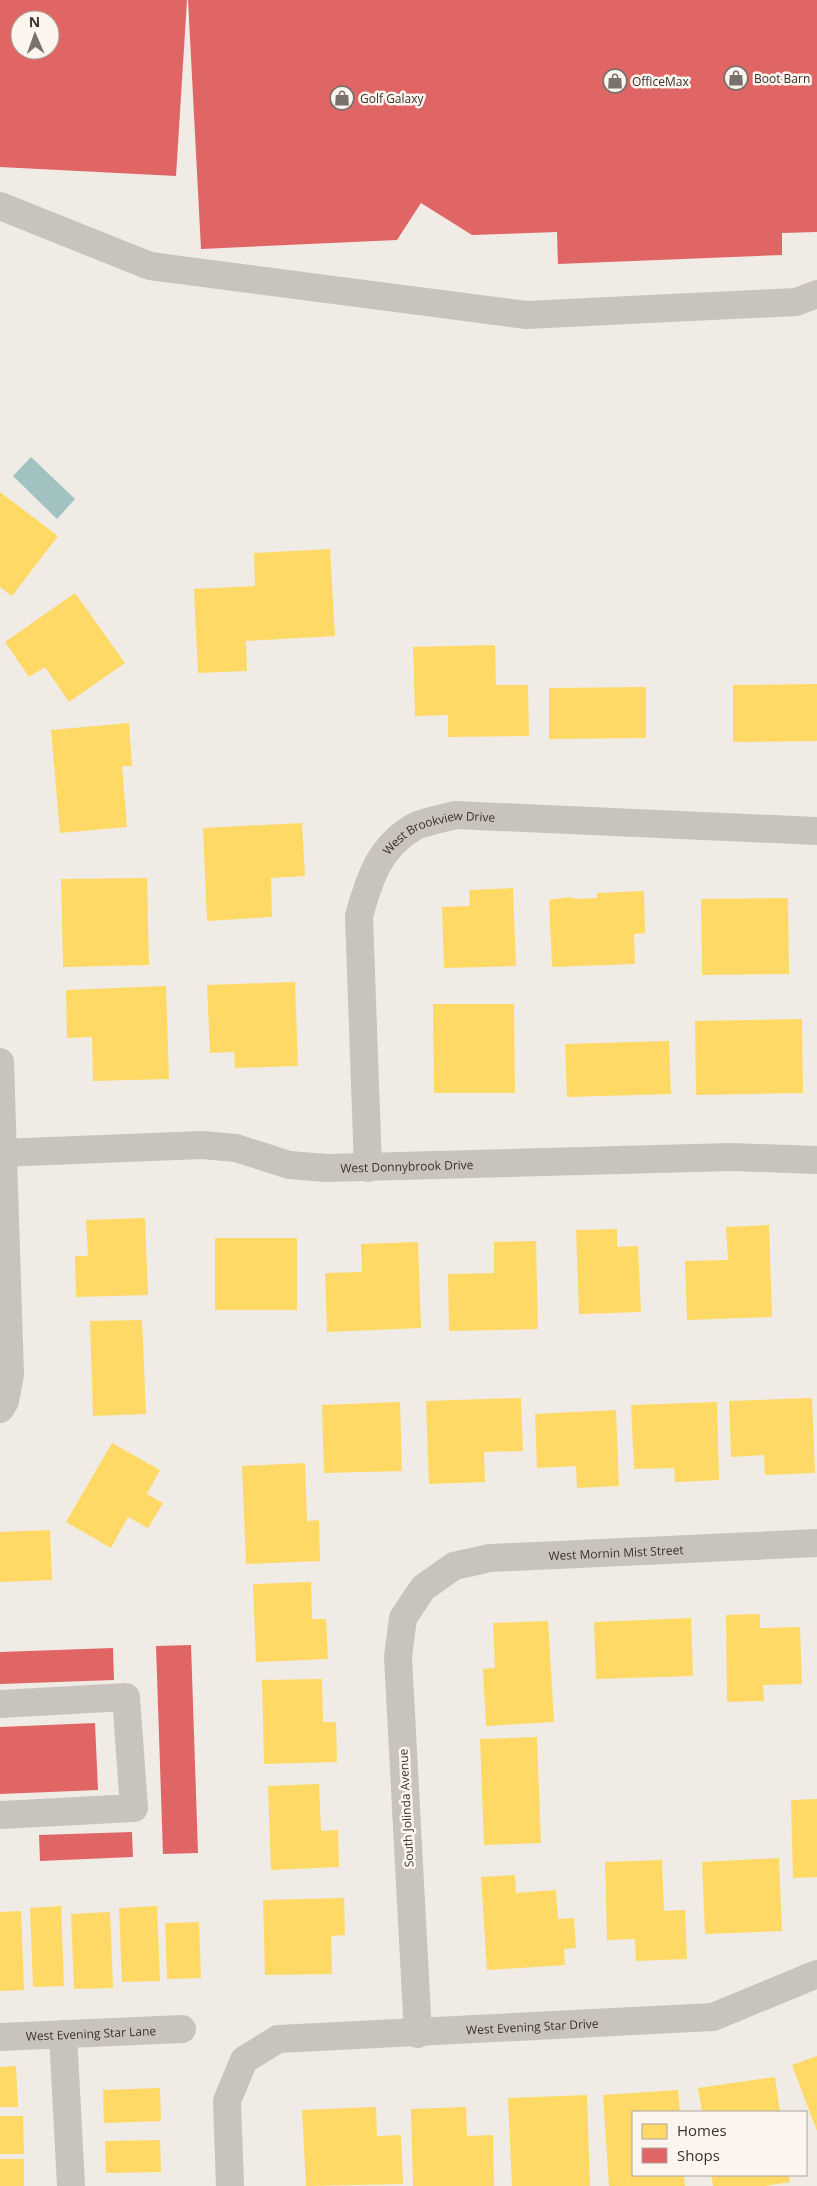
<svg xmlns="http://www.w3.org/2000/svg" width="817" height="2186" font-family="'Open Sans',sans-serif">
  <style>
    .water { fill: #a1c2c1 }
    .homes { fill: #ffd966 }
    .shops { fill: #e06666; fill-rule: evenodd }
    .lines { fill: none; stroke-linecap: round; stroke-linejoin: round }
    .minor { stroke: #c9c3be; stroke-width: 28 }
    .labels { text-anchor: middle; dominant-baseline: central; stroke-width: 5; stroke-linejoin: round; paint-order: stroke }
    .poi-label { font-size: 12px; fill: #3b302b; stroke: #fbf5ee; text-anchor: start }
    .street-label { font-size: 12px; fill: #3b302b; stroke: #fbf5ee }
  </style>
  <rect width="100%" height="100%" fill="#f0ebe5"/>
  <path class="water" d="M31,457L75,499L57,519L13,476Z"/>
  <path class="homes" d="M0,492L58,536L12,596L0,587Z
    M330,549L335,636L246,641L247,671L198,673L194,589L255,586L254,553Z
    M75,593L125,663L69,702L45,667L29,677L5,642Z
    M495,645L496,685H528L529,736L448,737V715L415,716L413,647Z
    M817,684V741L733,742V685Z
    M646,687V738L549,739V688Z
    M129,723L132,766H122L127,827L60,833L51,730Z
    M302,823L305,876L271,878L272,917L207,921L203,828Z
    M147,878L149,965L63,967L61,879Z
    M513,888L516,966L444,968L442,907L470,906L469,890Z
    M644,891L645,933L634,934L635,964L552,967L549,900L570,897L576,899L597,898V893Z
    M788,898L789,974L702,975L701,899Z
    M295,982L298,1066L235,1068L234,1052L210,1053L207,985Z
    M166,986L169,1079L93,1081L92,1037L67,1038L66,990Z
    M433,1004H514L515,1093H434Z
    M802,1019L803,1093L696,1095L695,1021Z
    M669,1041L671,1094L567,1097L565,1044Z
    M145,1218L148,1295L76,1297L75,1256H88L86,1220Z
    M769,1225L772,1317L687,1320L685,1261L728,1260L726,1227Z
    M617,1229V1247L638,1246L641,1312L579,1314L576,1230Z
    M215,1238H297V1310H215Z
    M536,1241L538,1329L449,1331L448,1274L494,1273V1242Z
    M418,1242L421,1328L327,1332L325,1273L362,1272L361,1244Z
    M142,1320L146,1414L93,1416L90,1321Z
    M521,1398L523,1451L484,1452L485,1482L429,1484L426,1401Z
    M812,1398L815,1473L765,1475L764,1455L731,1457L729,1401Z
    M400,1402L402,1471L324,1473L322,1405Z
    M717,1402L719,1480L675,1482L674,1468L634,1469L631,1405Z
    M616,1410L619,1486L577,1488L576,1466L537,1468L535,1414Z
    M112,1443L160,1470L147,1494L163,1503L148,1528L128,1517L111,1548L66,1522Z
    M305,1463L307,1521L319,1520L320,1561L246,1564L242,1466Z
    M50,1530L52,1580L0,1582V1532Z
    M311,1582L312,1619H326L328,1659L256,1662L253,1584Z
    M760,1614V1628L800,1627L802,1684L763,1685L764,1701L727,1702L726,1615Z
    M691,1618L693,1676L596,1679L594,1622Z
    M548,1621L554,1722L486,1726L483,1669L495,1668L493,1623Z
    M322,1679L323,1722H336L337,1762L264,1764L262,1680Z
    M537,1737L541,1843L484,1845L480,1739Z
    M319,1784L321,1831L338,1830L339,1867L271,1870L268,1786Z
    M817,1799V1877L793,1878L791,1800Z
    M779,1858L782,1931L705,1934L702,1862Z
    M662,1860L664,1911L685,1910L687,1959L636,1961L635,1939L607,1940L605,1862Z
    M515,1875L516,1893L556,1890L558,1919L574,1918L576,1948L564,1949L565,1965L487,1970L481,1877Z
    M344,1898L345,1935L331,1936L332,1974L265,1975L263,1900Z
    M61,1906L64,1986L33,1987L30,1908Z
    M157,1906L160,1981L122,1982L119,1908Z
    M21,1911L24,1990L0,1991V1912Z
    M110,1912L113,1988L74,1989L71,1914Z
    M199,1922L201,1978L167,1979L165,1923Z
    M817,2056V2131L792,2065Z
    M16,2066L18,2107H0V2067Z
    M775,2077L780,2112H702L698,2088Z
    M160,2088L161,2121L104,2123L103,2090Z
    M678,2090L680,2112H633V2175H684L685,2186H609L603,2095Z
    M587,2095L590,2186H512L508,2098Z
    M376,2107L377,2136L401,2135L403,2184L306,2186L302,2110Z
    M466,2107L467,2136L493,2135L494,2186H413L411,2109Z
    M0,2116H23L24,2154H0Z
    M160,2140L161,2172L106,2173L105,2141Z
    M0,2159H24V2186H0Z
    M711,2175H789L790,2182L765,2186H713Z"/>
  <path class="shops" d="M0,0H187L176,176L0,167ZM20,20H50V50H20Z
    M188,0H817V232L782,233V255L558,264L557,232L472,235L421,203L397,240L201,249Z
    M191,1645L198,1853L163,1854L156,1646Z
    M113,1648L114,1680L0,1684V1652Z
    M95,1723L98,1790L0,1794V1727Z
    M132,1832L133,1857L40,1861L39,1835Z"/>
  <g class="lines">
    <g class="minor">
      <path d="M0,206L150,266L526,315L796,302L817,294"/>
      <path d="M0,1062L10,1375L5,1401L0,1409"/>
      <path id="s1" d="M0,1153L202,1145L236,1148L289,1165L327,1168L731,1157L817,1160"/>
      <path id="s2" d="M368,1168L359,916C369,880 379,847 414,827C425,821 442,819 455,815L817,831"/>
      <path d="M0,1704L126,1697L134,1808L0,1815"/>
      <path d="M63,2034L71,2186"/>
      <path id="s3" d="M418,2034L398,1657L403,1618L423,1588L454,1566L490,1558L817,1543"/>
      <path id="s4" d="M0,2037L182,2029"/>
      <path id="s5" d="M230,2186L227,2101L244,2060L278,2039L713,2017L817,1974"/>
    </g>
  </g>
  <defs>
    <g id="shop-ring" transform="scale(1.25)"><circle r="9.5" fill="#fbf5ee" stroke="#7a716c" stroke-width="1.5"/><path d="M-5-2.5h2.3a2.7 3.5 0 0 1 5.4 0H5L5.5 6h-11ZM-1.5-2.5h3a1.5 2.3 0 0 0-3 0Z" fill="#7a716c"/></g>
  </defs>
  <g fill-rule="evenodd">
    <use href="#shop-ring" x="736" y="78"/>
    <use href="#shop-ring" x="615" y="81"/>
    <use href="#shop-ring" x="342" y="98"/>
  </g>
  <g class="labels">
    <g class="poi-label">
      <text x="754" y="78">Boot Barn</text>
      <text x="632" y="81">OfficeMax</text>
      <text x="360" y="98">Golf Galaxy</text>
    </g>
    <g class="street-label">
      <text stroke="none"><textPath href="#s2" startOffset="382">West Brookview Drive</textPath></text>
      <text stroke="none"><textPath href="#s1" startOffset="410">West Donnybrook Drive</textPath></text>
      <text stroke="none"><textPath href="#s3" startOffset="654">West Mornin Mist Street</textPath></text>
      <text transform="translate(406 1808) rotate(-93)">South Jolinda Avenue</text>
      <text stroke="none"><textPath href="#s5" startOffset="424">West Evening Star Drive</textPath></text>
      <text stroke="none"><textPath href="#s4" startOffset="91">West Evening Star Lane</textPath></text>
    </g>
  </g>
  <rect x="632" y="2111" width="175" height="65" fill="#fbf5ee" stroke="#aea6a0"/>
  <rect x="642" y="2124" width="25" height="15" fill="#ffd966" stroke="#aea6a0"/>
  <text x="677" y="2136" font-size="15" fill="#3b302b">Homes</text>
  <rect x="642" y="2148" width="25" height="15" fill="#e06666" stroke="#aea6a0"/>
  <text x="677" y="2161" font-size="15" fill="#3b302b">Shops</text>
  <g transform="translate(35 35) rotate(358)"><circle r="24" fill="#fbf5ee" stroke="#aea6a0"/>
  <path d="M0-4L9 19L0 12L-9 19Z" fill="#7a716c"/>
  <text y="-8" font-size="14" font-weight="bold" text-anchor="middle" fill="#3b302b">N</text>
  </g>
</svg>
